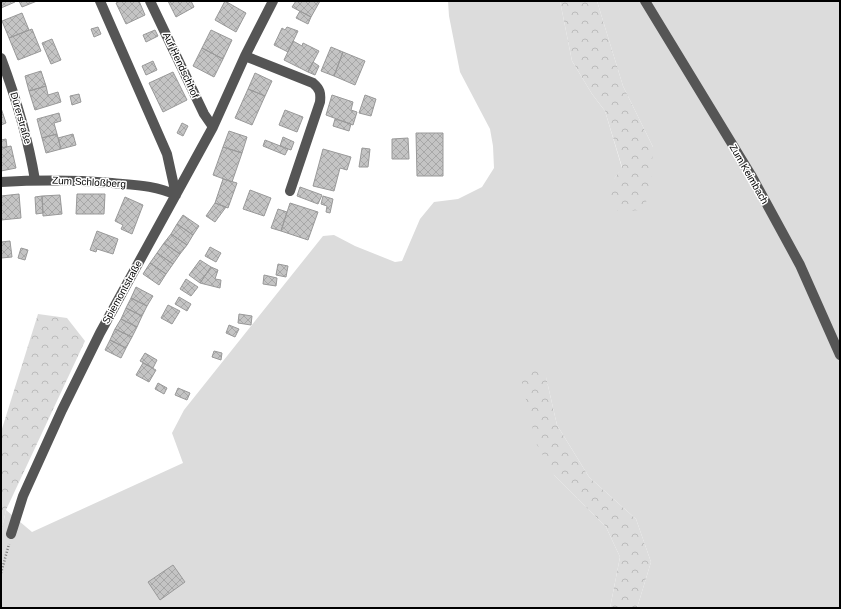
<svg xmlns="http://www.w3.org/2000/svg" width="841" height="609" font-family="Arial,sans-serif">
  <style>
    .green { fill: #dcdcdc }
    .forest { fill: url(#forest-crowns) }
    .building { fill: url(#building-cross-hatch); stroke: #999 }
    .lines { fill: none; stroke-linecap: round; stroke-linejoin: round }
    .path { stroke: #777; stroke-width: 2.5; stroke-dasharray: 1 2; stroke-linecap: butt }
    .minor { stroke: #555; stroke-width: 10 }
    .labels { text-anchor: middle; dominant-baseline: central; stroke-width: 3; stroke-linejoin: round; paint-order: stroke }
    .street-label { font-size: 10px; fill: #000; stroke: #fff }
  </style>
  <defs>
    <pattern id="forest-crowns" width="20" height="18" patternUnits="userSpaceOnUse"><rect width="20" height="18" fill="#dcdcdc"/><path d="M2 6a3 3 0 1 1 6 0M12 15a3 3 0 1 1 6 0" fill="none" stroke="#bbb"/></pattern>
    <pattern id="building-cross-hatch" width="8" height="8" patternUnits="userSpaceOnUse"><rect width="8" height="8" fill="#c4c4c4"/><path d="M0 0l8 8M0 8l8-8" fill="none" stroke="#a7a7a7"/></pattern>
  </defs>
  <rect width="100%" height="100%" fill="#fff"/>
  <path class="green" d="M448,1H560L572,61L592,94L605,111L622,168L614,179L653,147L623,86L597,1H840V608H637L651,562L636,519L589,477L557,425L546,377L554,475L606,527L620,557L610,608H1V533L6,510L32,532L183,463L172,433L184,410L323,236L334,235L355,246L395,262L402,261L420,219L434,202L458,199L482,187L494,168L493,146L490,129L460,72L449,16Z"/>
  <path class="forest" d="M560,1H597L623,86L653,147L650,197L639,210L619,212L607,200L614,179L622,167L605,111L592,94L572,61Z
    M38,314L67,318L85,341L6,510L1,533V432Z
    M530,366L546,377L557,425L589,477L636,519L651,562L637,608H610L620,557L606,527L554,475L536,443L521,378Z"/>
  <path class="building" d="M1,1H15V2L1,8Z
    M19,1H37L22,7Z
    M120,1H139L145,15L126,24L116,3Z
    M168,1H191L194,7L176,17Z
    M225,1L246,13L236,32L215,20Z
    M296,1H320L311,17L292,7Z
    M300,11L311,17L308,24L296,18Z
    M22,13L29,30L9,38L2,21Z
    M98,27L101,34L94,37L91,29Z
    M287,27L298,31L288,52L274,45L282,28L285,30Z
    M32,29L41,51L18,60L9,38Z
    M155,30L158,36L146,42L143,35Z
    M211,30L232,40L223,59L202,48Z
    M52,39L61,60L51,64L42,43Z
    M293,41L302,46L303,43L319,51L308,72L284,60Z
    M331,47L343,52L334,76L321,71Z
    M202,48L223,59L214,77L193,66Z
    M343,52L365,61L355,85L334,76Z
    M153,61L157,70L146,75L142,66Z
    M313,62L319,66L315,75L308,72Z
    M41,71L46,86L29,91L25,76Z
    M173,72L187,100L163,112L149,83Z
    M255,73L272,81L265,96L248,89Z
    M46,86L48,95L58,92L61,102L35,110L29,91Z
    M248,89L265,96L252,125L235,118Z
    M79,94L81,102L72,105L70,96Z
    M332,95L353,102L351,110L357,112L353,125L326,115Z
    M365,95L376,99L371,116L359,113Z
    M1,108L6,123L1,125Z
    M285,110L303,117L297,132L279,125Z
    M59,113L61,121L54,123L57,134L42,138L37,119Z
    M335,119L351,124L349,131L333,126Z
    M182,123L188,126L183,136L177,133Z
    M229,131L247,137L242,153L223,147Z
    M416,133H443V176H417Z
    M57,134L61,149L46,153L42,138Z
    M73,134L76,145L61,149L58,138Z
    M283,137L294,142L291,150L280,146Z
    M408,138L409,159H392V139Z
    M6,139L7,147L1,148V140Z
    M265,140L288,149L285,155L263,146Z
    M11,146L16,168L1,171V148Z
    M223,147L242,153L232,182L213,175Z
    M362,148L370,149L368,167H359Z
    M323,149L351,157L347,170L340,168L334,191L313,186Z
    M223,179L237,183L228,208L215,203Z
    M300,187L322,195L318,204L297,196Z
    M250,190L271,198L264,216L243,209Z
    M19,194L21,218L1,220V196Z
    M77,194H105L104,214H76Z
    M60,195L62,214L43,216L42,196Z
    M42,196L43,213L36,214L35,197Z
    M323,196L333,199L330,213L326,212L327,206L321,204Z
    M125,197L143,205L132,234L121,229L123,225L115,221Z
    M215,203L226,207L215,222L206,216Z
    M290,203L318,212L308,240L281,231Z
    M278,209L287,212L281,231L271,228Z
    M183,215L199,226L193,235L177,224Z
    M177,224L193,235L187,245L171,234Z
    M97,231L118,239L113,254L97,249L96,252L90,250Z
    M171,234L187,245L180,254L164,243Z
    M10,241L12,257L1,258V242Z
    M164,243L180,254L173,264L157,253Z
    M210,247L221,253L216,262L205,256Z
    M21,248L28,250L25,260L18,258Z
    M157,253L173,264L166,274L150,263Z
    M200,260L211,267L200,283L189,275Z
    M150,263L166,274L159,285L143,274Z
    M278,264L288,266L286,277L276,275Z
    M211,267L218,270L215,279L221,280L220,288L200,283Z
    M264,275L277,278L276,286L263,284Z
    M186,279L198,287L191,296L180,289Z
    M136,287L153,296L147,306L131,298Z
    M179,297L191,304L187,311L175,304Z
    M131,298L147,306L142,316L126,308Z
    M168,305L180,311L172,324L161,318Z
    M126,308L142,316L137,327L121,319Z
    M239,314L252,316L251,325L238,323Z
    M121,319L137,327L132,337L115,329Z
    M229,325L239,329L235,337L226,333Z
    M115,329L132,337L126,348L110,340Z
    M110,340L126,348L121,358L105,350Z
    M214,351L222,353L221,360L212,357Z
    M145,353L157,360L153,368L140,361Z
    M143,363L156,370L149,382L136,375Z
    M158,383L167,388L164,394L155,389Z
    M178,388L190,393L187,400L175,395Z
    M173,565L185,582L160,600L148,582Z"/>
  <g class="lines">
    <path class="path" d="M1,573L9,544"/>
    <path class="minor" d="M100,1L167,154L176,195
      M150,1L204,114L213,127
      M645,1L751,175L800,265L840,355
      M245,56L313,83C320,89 321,93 320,102L290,191
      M1,58C16,98 28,138 35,180
      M1,182C38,180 75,180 112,183C134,185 155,185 176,195
      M11,534L23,496L62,410L100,333L213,127L245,56L273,1"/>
  </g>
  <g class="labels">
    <g class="street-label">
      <text transform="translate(181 65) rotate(65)">Auf Hendschhof</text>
      <text transform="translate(21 118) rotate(74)">Dürerstraße</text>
      <text transform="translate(749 174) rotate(60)">Zum Keimbach</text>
      <text transform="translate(89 182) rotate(3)">Zum Schloßberg</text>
      <text transform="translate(122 292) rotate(-61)">Spiemontstraße</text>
    </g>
  </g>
  <rect width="841" height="609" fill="none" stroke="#000000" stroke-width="4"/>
</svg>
